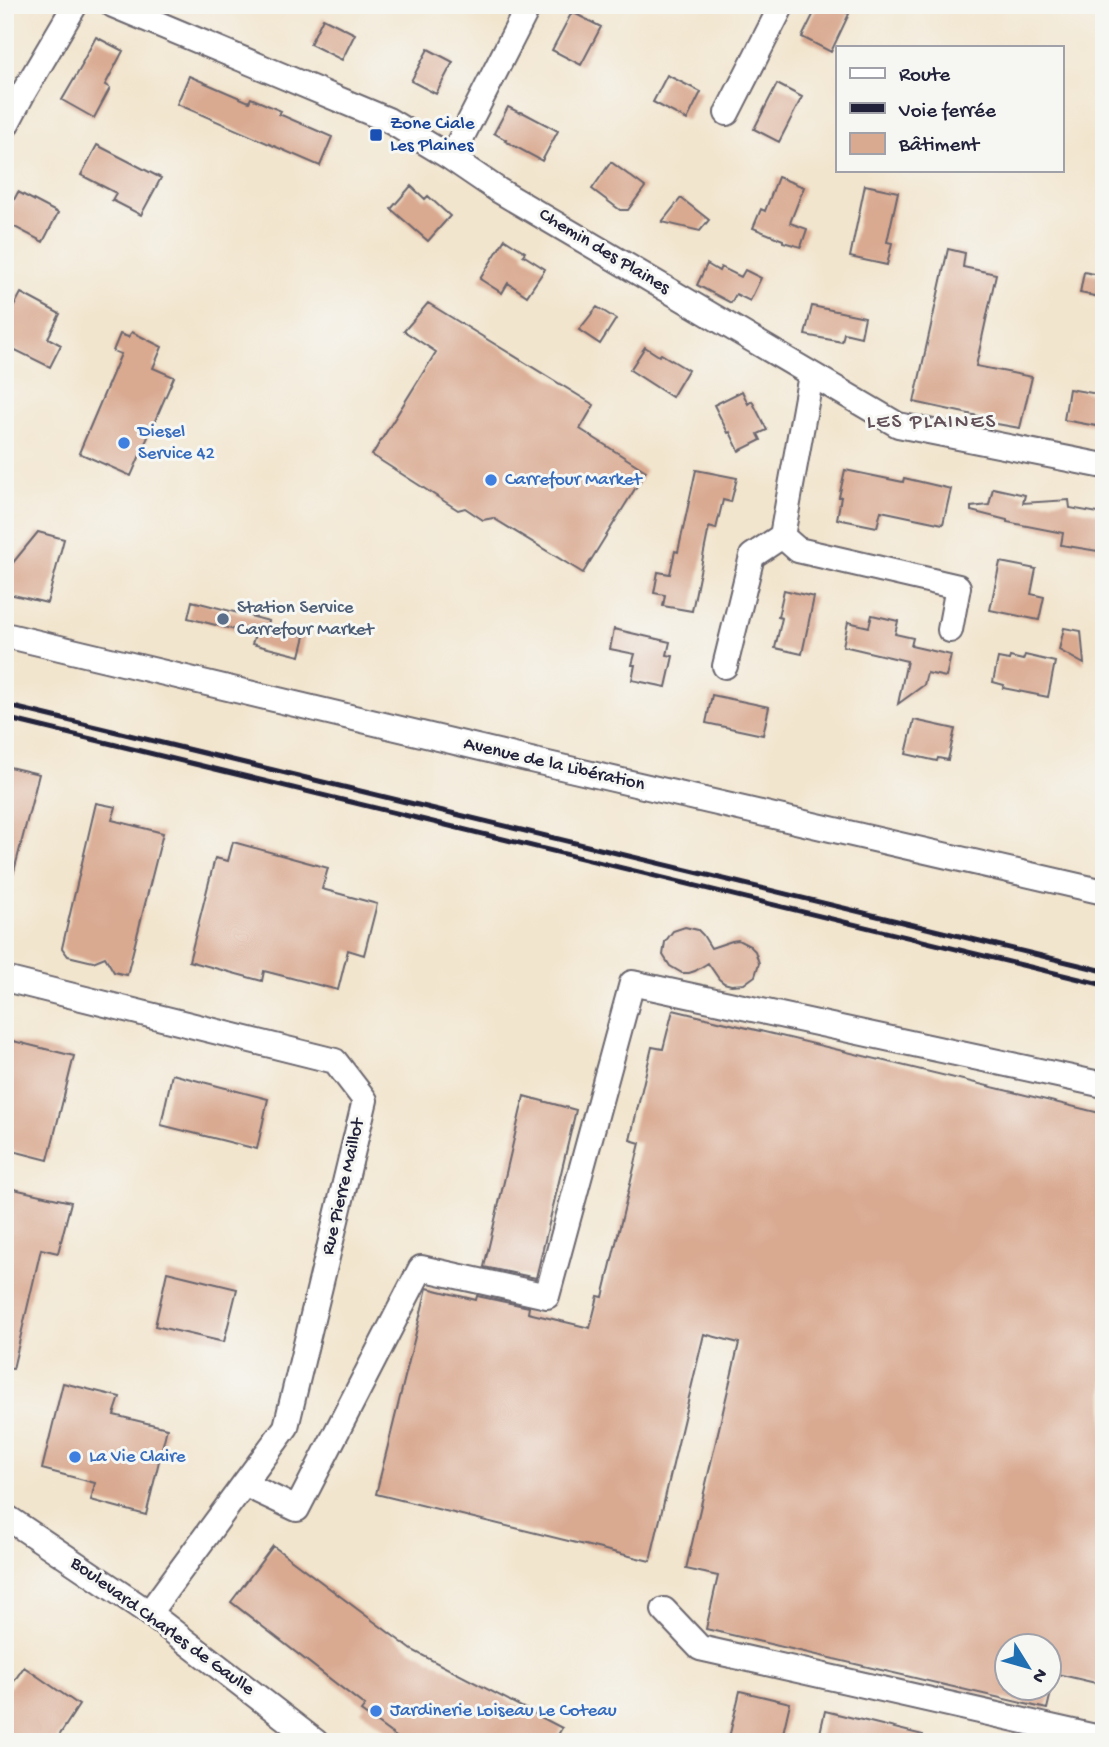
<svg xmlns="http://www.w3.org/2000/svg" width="1109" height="1747" font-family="'Gochi Hand',sans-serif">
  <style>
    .building { fill: #d9a990 }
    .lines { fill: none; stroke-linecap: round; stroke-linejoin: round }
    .minor-casing { stroke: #6b666e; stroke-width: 28 }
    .minor { stroke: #fff; stroke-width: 24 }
    .rail { stroke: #22223b; stroke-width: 5 }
    .transit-dot { fill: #1a4fb4; stroke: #f6f6f2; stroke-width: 2.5 }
    .shop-dot { fill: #3f7fe0; stroke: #f6f6f2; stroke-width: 2.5 }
    .service-dot { fill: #5c6f8a; stroke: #f6f6f2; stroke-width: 2.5 }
    .labels { text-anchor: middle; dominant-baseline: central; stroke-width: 6; stroke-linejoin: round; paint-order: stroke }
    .transit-label { font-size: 19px; fill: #164399; stroke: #f6f6f2; text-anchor: start }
    .street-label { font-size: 19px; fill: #22223b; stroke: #f6f6f2 }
    .shop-label { font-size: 19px; fill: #366cbe; stroke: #f6f6f2; text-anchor: start }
    .service-label { font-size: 19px; fill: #4e5e75; stroke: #f6f6f2; text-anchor: start }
    .neighbourhood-label { font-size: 21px; letter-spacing: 2px; fill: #625159; stroke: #f6f6f2 }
  </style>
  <rect width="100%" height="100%" fill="#f6f6f2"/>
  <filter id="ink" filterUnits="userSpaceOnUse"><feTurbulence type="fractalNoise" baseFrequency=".0143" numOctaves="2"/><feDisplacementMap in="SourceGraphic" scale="14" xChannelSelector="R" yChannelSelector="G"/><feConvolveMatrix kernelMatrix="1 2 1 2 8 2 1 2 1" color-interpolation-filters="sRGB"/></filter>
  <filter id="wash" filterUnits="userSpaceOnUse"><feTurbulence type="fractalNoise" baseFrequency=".00686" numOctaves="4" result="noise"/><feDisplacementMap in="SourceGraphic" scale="28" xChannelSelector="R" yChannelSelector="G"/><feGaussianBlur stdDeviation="1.57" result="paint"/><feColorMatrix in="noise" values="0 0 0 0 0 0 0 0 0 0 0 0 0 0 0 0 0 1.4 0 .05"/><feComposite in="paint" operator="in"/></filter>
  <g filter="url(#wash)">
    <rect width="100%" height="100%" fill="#f2e5ce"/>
    <g id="blocks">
      <path class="building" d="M818,5H832L849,14L831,52L802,37Z
        M572,12L601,27L581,65L552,50Z
        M323,18L355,34L342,60L310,44Z
        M96,37L123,51L105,85L110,88L94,118L62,100L83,64L82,63Z
        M428,49L453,62L436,94L411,81Z
        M667,75L701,92L687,120L653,102Z
        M189,76L249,102L251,98L281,111L279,114L332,137L320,166L177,104Z
        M777,84L802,97L779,142L754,129Z
        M508,107L520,113V112L524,113L558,131L542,161L505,141L506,140L494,133Z
        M97,145L161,178L141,215L112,200L116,193L81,175Z
        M611,162L645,187L628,210H620L592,189Z
        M778,177L804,187L790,223L807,229L801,247L783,242V240L753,228L761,209L765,211Z
        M865,185L898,192L887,242L892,243L887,265L850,257Z
        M411,186L425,199L428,196L450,216L428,241L391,209Z
        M18,192L58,213L43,242L5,222V217Z
        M681,198L709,220L700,231L662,222Z
        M505,239L525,252L523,255L545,269L527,296L508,283L502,293L480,279Z
        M948,249L965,253L963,267L996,274L976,366L1032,377L1020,428L991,423L992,419L914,402Z
        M707,264L719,271L721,267L741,277L745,270L761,278L750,301L736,294L731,303L697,285Z
        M1084,272L1104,276V298L1080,293Z
        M21,293L60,314L48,338L61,345L50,367L5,345V323Z
        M428,303L594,405L580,429L646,471L583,573L493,518L483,520L465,508L458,510L372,455L436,352L404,331Z
        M812,306L865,317L861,337L844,333L842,342L805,335Z
        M597,307L616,319L600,344L579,330Z
        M132,332L162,347L153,368L174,377L131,476L79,453L121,354L113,351L120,334L128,337Z
        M645,347L659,356L661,354L688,370L672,397L630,370Z
        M1069,389L1104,395V415L1102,427L1064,420Z
        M742,391L748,404L752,401L767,430L758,434L761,440L739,451L730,432L728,433L714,405Z
        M696,470L737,478L731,502L723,500L716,529L709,527L692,611L663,606L665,595L654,593L658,572L670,574L675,551L678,552Z
        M845,470L903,482L904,478L951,489L943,524L881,511L877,527L837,519L841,497H839Z
        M993,488L1025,495L1023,503L1069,500L1070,508L1104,514V552L1061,545L1063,533L1007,522V520L971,511V507L989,505Z
        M38,532L64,539L47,603L5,593L11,565Z
        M1000,562L1036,569L1031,594L1044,597L1039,620L990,610Z
        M784,590L814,597L802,654L775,648L782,618L778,617Z
        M192,601L269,621L268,626L305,636L300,656L252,644L255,635L188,618Z
        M872,615L898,621L895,634L913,638L911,646L951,655L946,677L927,673L924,685L898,704L907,661L843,646L848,622L869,627Z
        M1064,628L1081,631L1084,664L1059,650Z
        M614,629L670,642L667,655L673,656L666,687L632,680L635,665H632L635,654L610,649Z
        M1025,655L1055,662L1048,697L1003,688L1004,685L993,682L998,658L1009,660L1010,657L1023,660Z
        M712,695L769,707L763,735L706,723Z
        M914,720L955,729L948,760L938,758L937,761L906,754Z
        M5,766L39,774L12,879L5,878Z
        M96,803L116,807L112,820L163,833L127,975L114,972L105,957L93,962L68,956L62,948Z
        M233,842L328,868L322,889L377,904L364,955L348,950L338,990L264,971L262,981L189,961L215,858L228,861Z
        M685,927L698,930L703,935L711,948L732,941L738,940L750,946L755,951L759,963L755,976L744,984L731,985L724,983L719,979L708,963L695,971L689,973H682L670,966L663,955L665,942L673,931Z
        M673,1010L1104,1114V1685L1049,1672V1646H1007V1688H1052L1047,1709L706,1629L718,1576L686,1569L739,1343L704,1334L650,1561L376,1494L427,1288L476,1300L477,1296L529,1307L528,1313L590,1328L598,1296L603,1297L640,1143L630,1140L652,1047L663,1049Z
        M5,1039L74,1056L48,1160L5,1149Z
        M172,1074L268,1099L257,1149L161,1125Z
        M524,1096L576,1110L536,1278L484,1267Z
        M5,1187L71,1202L58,1253L41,1249L13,1369L5,1368Z
        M167,1272L237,1289L224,1342L155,1326Z
        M63,1383L120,1397L114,1415L167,1428L146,1515L91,1500L95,1483L42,1469Z
        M273,1546L412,1650L562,1728L554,1742H403L361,1711L365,1706L231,1602Z
        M24,1667L79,1705L55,1742H5V1694Z
        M740,1691L790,1703L781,1742H728Z
        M825,1711L923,1735L922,1742H818Z"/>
    </g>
  </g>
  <g filter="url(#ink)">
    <use href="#blocks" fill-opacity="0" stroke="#6b666e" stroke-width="2"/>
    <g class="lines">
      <g class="minor-casing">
        <path id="minor" d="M113,5L388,120L451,158L498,190L898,425L1104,466
          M727,113L782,5
          M5,127L22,95L75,5
          M451,158L529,5
          M782,536L798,550L958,587L950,630
          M5,635L535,761L1104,892
          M725,666L752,556L782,536L811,375
          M5,979L335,1061L365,1100L286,1427L149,1613
          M244,1484L297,1509L421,1268L547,1296L632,983L1104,1085
          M5,1516L149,1613L316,1742
          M664,1610L700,1648L1104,1739"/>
      </g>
      <use href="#minor" class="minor"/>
      <path class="rail" d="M5,705L1104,971
        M5,718L1104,985"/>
    </g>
  </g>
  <rect class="transit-dot" x="369" y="128" width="14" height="14" rx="3.5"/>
  <g class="shop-dot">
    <circle cx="124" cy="443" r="7"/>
    <circle cx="491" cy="480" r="7"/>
    <circle cx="75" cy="1457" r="7"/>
    <circle cx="376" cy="1711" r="7"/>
  </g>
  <circle class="service-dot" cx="223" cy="619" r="7"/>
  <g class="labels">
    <g class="transit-label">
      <text x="390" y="124">Zone Ciale<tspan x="390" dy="22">Les Plaines</tspan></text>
    </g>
    <g class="street-label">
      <text transform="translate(604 252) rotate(31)">Chemin des Plaines</text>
      <text transform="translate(554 765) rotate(13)">Avenue de la Libération</text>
      <text transform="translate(344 1187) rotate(-77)">Rue Pierre Maillot</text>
      <text transform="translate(162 1627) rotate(36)">Boulevard Charles de Gaulle</text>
    </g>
    <g class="shop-label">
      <text x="138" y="432">Diesel<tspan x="138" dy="22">Service 42</tspan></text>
      <text x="505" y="480">Carrefour Market</text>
      <text x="89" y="1457">La Vie Claire</text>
      <text x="390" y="1711">Jardinerie Loiseau Le Coteau</text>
    </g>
    <g class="service-label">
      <text x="237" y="608">Station Service<tspan x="237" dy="22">Carrefour Market</tspan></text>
    </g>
    <g class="neighbourhood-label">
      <text x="932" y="423">LES PLAINES</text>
    </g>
  </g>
  <rect width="1109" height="1747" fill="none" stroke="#f6f6f2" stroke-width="28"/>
  <rect x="836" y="46" width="228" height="126" fill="#f6f6f2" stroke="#a1a1a9" stroke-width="2"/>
  <rect x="850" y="68" width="35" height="10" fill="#ffffff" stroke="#a1a1a9" stroke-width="2"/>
  <text x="899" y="80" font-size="21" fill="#22223b">Route</text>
  <rect x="850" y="103" width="35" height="10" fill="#22223b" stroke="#a1a1a9" stroke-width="2"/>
  <text x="899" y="116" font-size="21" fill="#22223b">Voie ferrée</text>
  <rect x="850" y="133" width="35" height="21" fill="#d9a990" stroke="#a1a1a9" stroke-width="2"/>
  <text x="899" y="150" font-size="21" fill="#22223b">Bâtiment</text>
  <g transform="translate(1028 1667) rotate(127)"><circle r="33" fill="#f6f6f2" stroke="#a1a1a9" stroke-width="2"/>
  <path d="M0-5L12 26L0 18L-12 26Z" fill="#1f6fb2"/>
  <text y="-10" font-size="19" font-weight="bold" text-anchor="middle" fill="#22223b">N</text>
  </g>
</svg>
